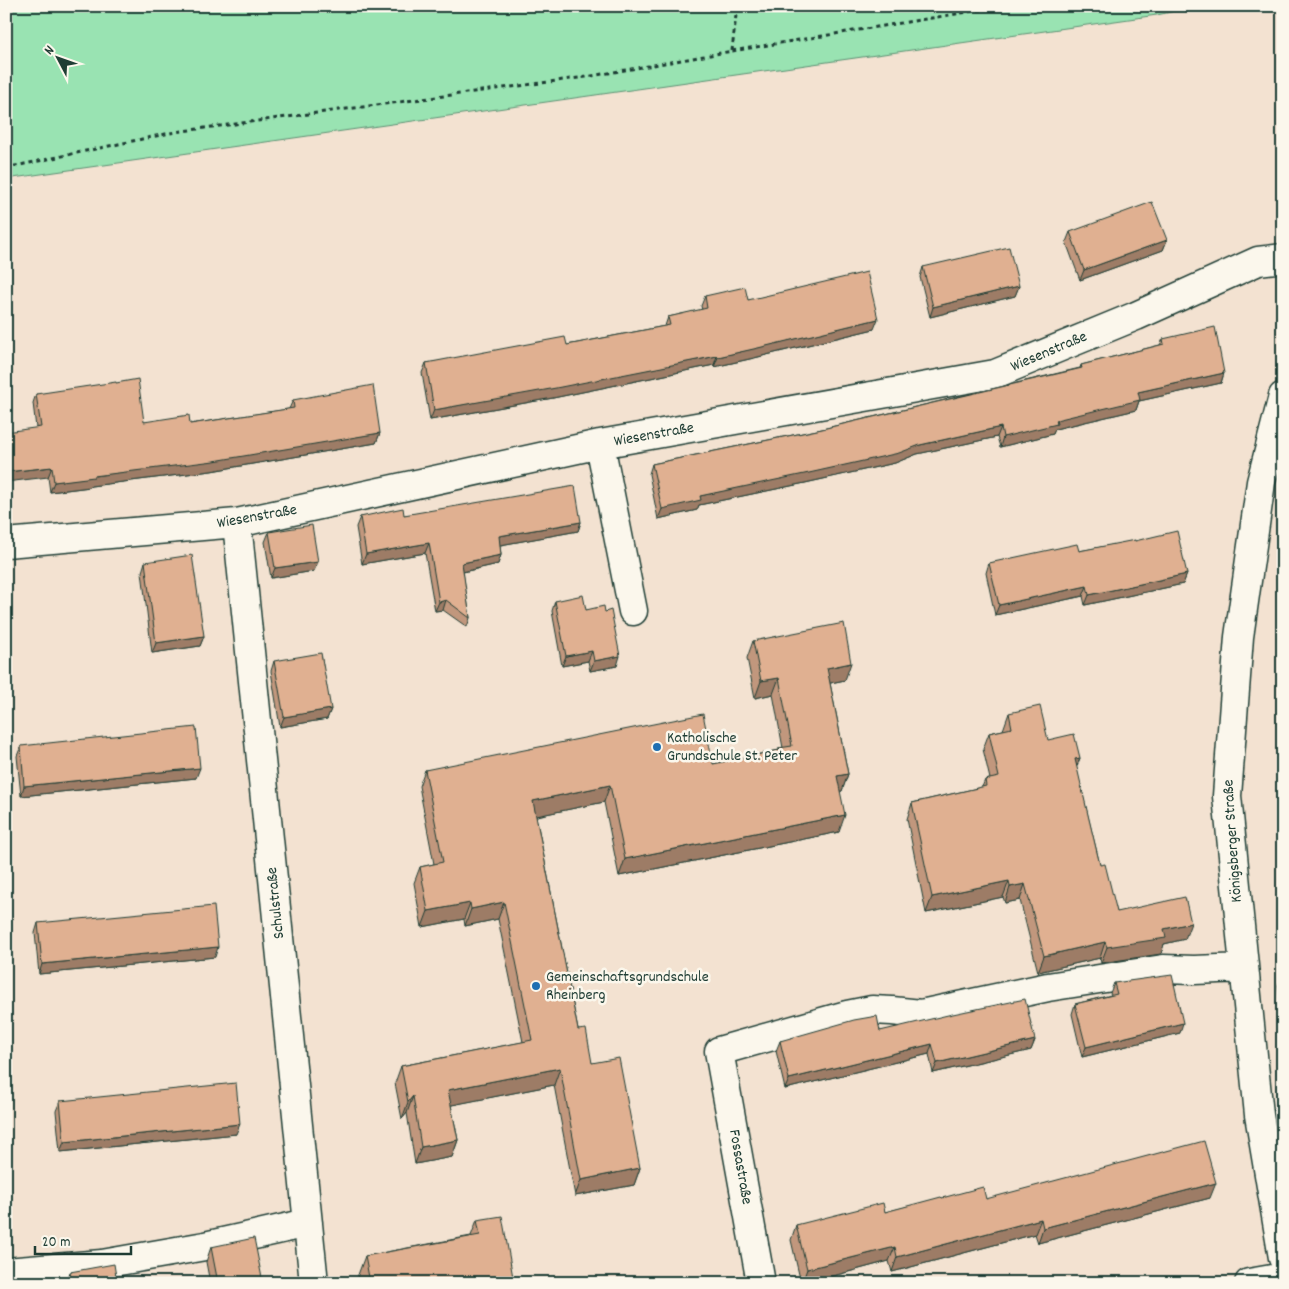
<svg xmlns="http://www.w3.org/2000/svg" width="1289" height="1289" font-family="Dekko,sans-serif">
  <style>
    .green { fill: #99e3b2; stroke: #5c9073 }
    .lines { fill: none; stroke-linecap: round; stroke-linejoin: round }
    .minor-casing { stroke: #1f3d34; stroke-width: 31 }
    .path { stroke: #1f3d34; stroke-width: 3; stroke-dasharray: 4 4; stroke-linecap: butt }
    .minor { stroke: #fbf7ec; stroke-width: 28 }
    .wall { fill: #c1977d; stroke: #1f3d34 }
    .shaded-wall { fill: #9d7b66; stroke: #1f3d34 }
    .building { fill: #e0b091; stroke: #1f3d34 }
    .poi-dot { fill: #1f6fb2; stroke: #fbf7ec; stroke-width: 2 }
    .labels { text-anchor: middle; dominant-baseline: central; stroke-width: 5; stroke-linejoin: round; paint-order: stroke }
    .street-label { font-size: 16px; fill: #1f3d34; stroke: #fbf7ec }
    .poi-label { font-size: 16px; fill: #1f3d34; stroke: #fbf7ec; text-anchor: start }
  </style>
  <rect width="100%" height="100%" fill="#f3e2d1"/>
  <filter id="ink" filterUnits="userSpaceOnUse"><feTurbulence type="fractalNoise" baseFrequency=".02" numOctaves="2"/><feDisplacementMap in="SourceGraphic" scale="10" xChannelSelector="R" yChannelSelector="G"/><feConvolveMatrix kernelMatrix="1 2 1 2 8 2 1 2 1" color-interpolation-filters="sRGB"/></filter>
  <g filter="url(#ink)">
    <path class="green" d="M6,6H1198L1157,15L6,179Z"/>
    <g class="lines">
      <g class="minor-casing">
        <path id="minor" d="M1283,396L1261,482L1239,637L1227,796L1259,1115L1283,1258
          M600,444L633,611
          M237,523L314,1283
          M6,543L237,523L600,444L995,374L1136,316L1258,261L1283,258
          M6,1272L102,1264L205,1246L308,1223
          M761,1283L719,1051L847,1015L872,1010L892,1011L921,1014L1048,987L1163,969L1194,970L1244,968
          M1249,1283L1283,1277"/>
      </g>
      <path class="path" d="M732,51L737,6
        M6,168L175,132L586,77L732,51L1004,6"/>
      <use href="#minor" class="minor"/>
    </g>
    <path class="wall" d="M1070,232L1167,240L1163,250L1080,280L1066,242Z
      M923,267L1019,286L1015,296L930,317L920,277Z
      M705,296L748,300L874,329L754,358L714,367V365L553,398L430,420L422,373L426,363L567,345L665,326L668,317L702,310L701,306Z
      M1163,339L1224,373L1221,383L1139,401L1136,410L1055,429L1053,434L1000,447L997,437L917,454L895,463L805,483L699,505L697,510L658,519L649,474L652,464L822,429L1080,368L1081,365L1160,345Z
      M36,394L144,422L190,424L289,409L293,400L380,433L376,443L211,471L91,486L90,487L50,492L48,477L36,428L33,403Z
      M404,515L581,522L578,531L500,545L501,555L498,564L463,572L470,618L467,627L443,610L435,611L425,553L362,564L356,527L360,517Z
      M269,532L314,571L271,578L265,542Z
      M1135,541L1187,574L1183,584L1085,605L1083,596L995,615L986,573L989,563L1079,551Z
      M145,562L204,636L200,646L152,653L142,572Z
      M555,601L586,610L605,612L617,666L590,671L588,661L562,666L552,611Z
      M753,641L845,680L830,683L848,774L842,791H840L839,832L619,876L604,802L536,816L578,1030L592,1063L640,1168L634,1185L575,1196L554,1085L451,1105L458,1140L452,1157L415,1164L407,1113L402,1119L395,1083L401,1066L523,1042L498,919L465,926L464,919L422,927L414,883L420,867L434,864L419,786L425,770L713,764L779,750V748H783L773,694L755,698L747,658Z
      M1283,658V669H1281Z
      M274,661L331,709L327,719L280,727L271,671Z
      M1009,713L1048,740L1080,758L1076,767L1100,865L1117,912L1185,939L1164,944L1161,954L1101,963L1100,958L1038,972L1020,900L1005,903L1003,897L926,913L907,819L912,803L982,787L985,780L990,779L983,749L989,733L1003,730Z
      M21,746L196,778L21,796L17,756Z
      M1283,885V936H1280L1281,889Z
      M38,923L215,957L39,974L35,933Z
      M1282,976H1283V1035L1278,985Z
      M1114,983L1180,1033L1082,1057L1072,1014L1075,1004L1111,995L1110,993Z
      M880,1031L1035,1040L1031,1050L933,1073L929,1054L785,1089L776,1051L780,1041Z
      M60,1101L236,1134L60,1152L56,1111Z
      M942,1198L986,1199L1210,1198L1038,1243L1035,1234L892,1272L889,1261L807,1283H801L791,1240L796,1225L885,1212Z
      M477,1220L514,1283H355L365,1256L471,1236Z
      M211,1247L263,1283H210L206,1262Z
      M70,1272L117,1283H66Z"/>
    <path class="shaded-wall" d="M1167,240L1163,250L1080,280L1084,270Z
      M1019,286L1015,296L930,317L933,307Z
      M878,319L874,329L754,358L714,367L718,357Z
      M717,356L714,365L553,398L430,420L434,410Z
      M1224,373L1221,383L1139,401L1136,410L1055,429L1053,434L1000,447L1003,437L1138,392Z
      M1001,427L997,437L917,454L895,463L805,483L699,505L697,510L658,519L662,509L700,496L920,445Z
      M380,433L376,443L211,471L91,486L90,487L50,492L54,482Z
      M52,467L48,477L6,482V472Z
      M581,522L578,531L495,546L499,536Z
      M429,543L425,553L362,564L366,554Z
      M501,555L498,564L458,573L462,563Z
      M318,562L314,571L271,578L275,568Z
      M1187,574L1183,584L1085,605L1089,595Z
      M1087,586L1083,596L995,615L999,605Z
      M446,600L443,610L435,611L439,602Z
      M204,636L200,646L152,653L156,643Z
      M592,651L588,661L562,666L566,656Z
      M620,656L617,666L590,671L594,661Z
      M851,663L845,680L821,685L827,668Z
      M779,678L773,694L755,698L761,681Z
      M331,709L327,719L280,727L284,717Z
      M1080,758L1074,774L1075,759Z
      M200,768L196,778L21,796L24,786Z
      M848,774L842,791L831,793L837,776Z
      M610,785L604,802L527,818L533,801Z
      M845,815L839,832L619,876L625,859Z
      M1009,881L1003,897L926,913L932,897Z
      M1025,884L1020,900L1005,903L1010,887Z
      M504,902L498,919L465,926L471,909Z
      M470,903L464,919L422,927L428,911Z
      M1191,923L1185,939L1164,944L1161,954L1101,963L1107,947L1164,929Z
      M1283,928V936H1280Z
      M1105,942L1100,958L1038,972L1044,956Z
      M218,947L215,957L39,974L42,964Z
      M1183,1023L1180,1033L1082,1057L1086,1047Z
      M1035,1040L1031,1050L933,1073L937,1063Z
      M932,1044L929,1054L785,1089L789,1079Z
      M560,1068L554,1085L442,1107L448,1090Z
      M413,1096L407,1113L402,1119L408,1102Z
      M240,1124L236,1134L60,1152L64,1142Z
      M458,1140L452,1157L415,1164L421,1147Z
      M640,1168L634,1185L575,1196L581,1180Z
      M1216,1183L1210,1198L1038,1243L1043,1228Z
      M1041,1219L1035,1234L892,1272L897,1257Z
      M895,1247L889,1261L807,1283H802L807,1269Z"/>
    <path class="building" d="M1152,202L1167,240L1084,270L1070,232Z
      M1009,247L1019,286L933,307L923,267Z
      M867,272L878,319L758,348L718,357L717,356L556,388L434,410L426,363L565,337L567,345L670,325L668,317L707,308L705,296L745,287L748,300Z
      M1215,327L1224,373L1138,392L1140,400L1056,420L1057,424L1003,437L1001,427L920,445L899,453L809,473L700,496L701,500L662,509L652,464L822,429L1082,368L1081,365L1164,344L1163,339Z
      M138,379L144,422L189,415L190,424L294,408L293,400L373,385L380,433L214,461L94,476V477L54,482L52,467L6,472V432L41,427L36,394L116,382V383Z
      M575,486L581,522L499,536L501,555L462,563L470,618L446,600L439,602L429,543L366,554L360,517L403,508L404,515Z
      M312,525L318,562L275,568L269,532Z
      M1177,531L1187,574L1089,595L1087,586L999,605L989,563L1077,544L1079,551L1135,540V541Z
      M192,555L204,636L156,643L145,562Z
      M583,595L586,610L604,606L605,612L611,610L620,656L594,661L592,651L566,656L555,601Z
      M844,623L851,663L827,668L848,774L837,776L845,815L625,859L610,785L533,801L578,1030L586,1029L592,1063L619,1058L640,1168L581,1180L560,1068L448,1090L458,1140L421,1147L413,1096L408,1102L401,1066L532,1040L504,902L471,909L470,903L428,911L420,867L443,862L425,770L703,714L713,764L780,750L779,748L792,746L779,678L761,681L753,641Z
      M321,653L331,709L284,717L274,661Z
      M1040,706L1048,740L1074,734L1080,758L1075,759L1089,819L1100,865L1105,864L1117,912L1185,897L1191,923L1164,929L1166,938L1107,947L1105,942L1044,956L1025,884L1010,887L1009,881L932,897L912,803L986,786L985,780L999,777L989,733L1012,728L1009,713Z
      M196,727L200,768L24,786L21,746Z
      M214,906L218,947L42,964L38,923Z
      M1172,975L1183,1023L1086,1047L1075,1004L1117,994L1114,983Z
      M1282,976H1283V989Z
      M1025,999L1035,1040L937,1063L932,1044L789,1079L780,1041L854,1020L877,1016L880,1031L948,1015Z
      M236,1083L240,1124L64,1142L60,1101Z
      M1204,1141L1216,1183L1043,1228L1041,1219L897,1257L895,1247L807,1269L796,1225L883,1203L885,1212L941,1197L942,1198L983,1187L986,1199Z
      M502,1216L514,1283H370L365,1256L480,1235L477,1220Z
      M254,1238L263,1283H218L211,1247Z
      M114,1264L117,1283H72L70,1272Z"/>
  </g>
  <g class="poi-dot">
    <circle cx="657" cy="747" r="5"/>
    <circle cx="536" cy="986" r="5"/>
  </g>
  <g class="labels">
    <g class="street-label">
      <text transform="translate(1049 352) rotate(-23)">Wiesenstraße</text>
      <text transform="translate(654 435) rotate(-10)">Wiesenstraße</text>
      <text transform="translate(257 517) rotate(-10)">Wiesenstraße</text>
      <text transform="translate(1233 841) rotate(-94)">Königsberger Straße</text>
      <text transform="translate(276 903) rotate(-96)">Schulstraße</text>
      <text transform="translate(740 1167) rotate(80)">Fossastraße</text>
    </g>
    <g class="poi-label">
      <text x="667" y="738">Katholische<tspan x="667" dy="18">Grundschule St. Peter</tspan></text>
      <text x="546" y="977">Gemeinschaftsgrundschule<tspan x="546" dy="18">Rheinberg</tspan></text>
    </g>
  </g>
  <rect width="1289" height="1289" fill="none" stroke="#fbf7ec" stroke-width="25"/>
  <rect x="12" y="12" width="1264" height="1264" fill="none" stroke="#1f3d34" stroke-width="2" filter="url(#ink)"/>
  <g transform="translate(58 58) rotate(311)" stroke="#fbf7ec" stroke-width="4" paint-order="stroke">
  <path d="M0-4L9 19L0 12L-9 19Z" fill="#1f3d34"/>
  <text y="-8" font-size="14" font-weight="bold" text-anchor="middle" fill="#1f3d34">N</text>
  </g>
  <path d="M35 1246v8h96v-8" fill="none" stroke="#1f3d34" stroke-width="2.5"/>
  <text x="42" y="1246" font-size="15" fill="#1f3d34" stroke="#fbf7ec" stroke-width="4" paint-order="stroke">20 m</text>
</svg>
